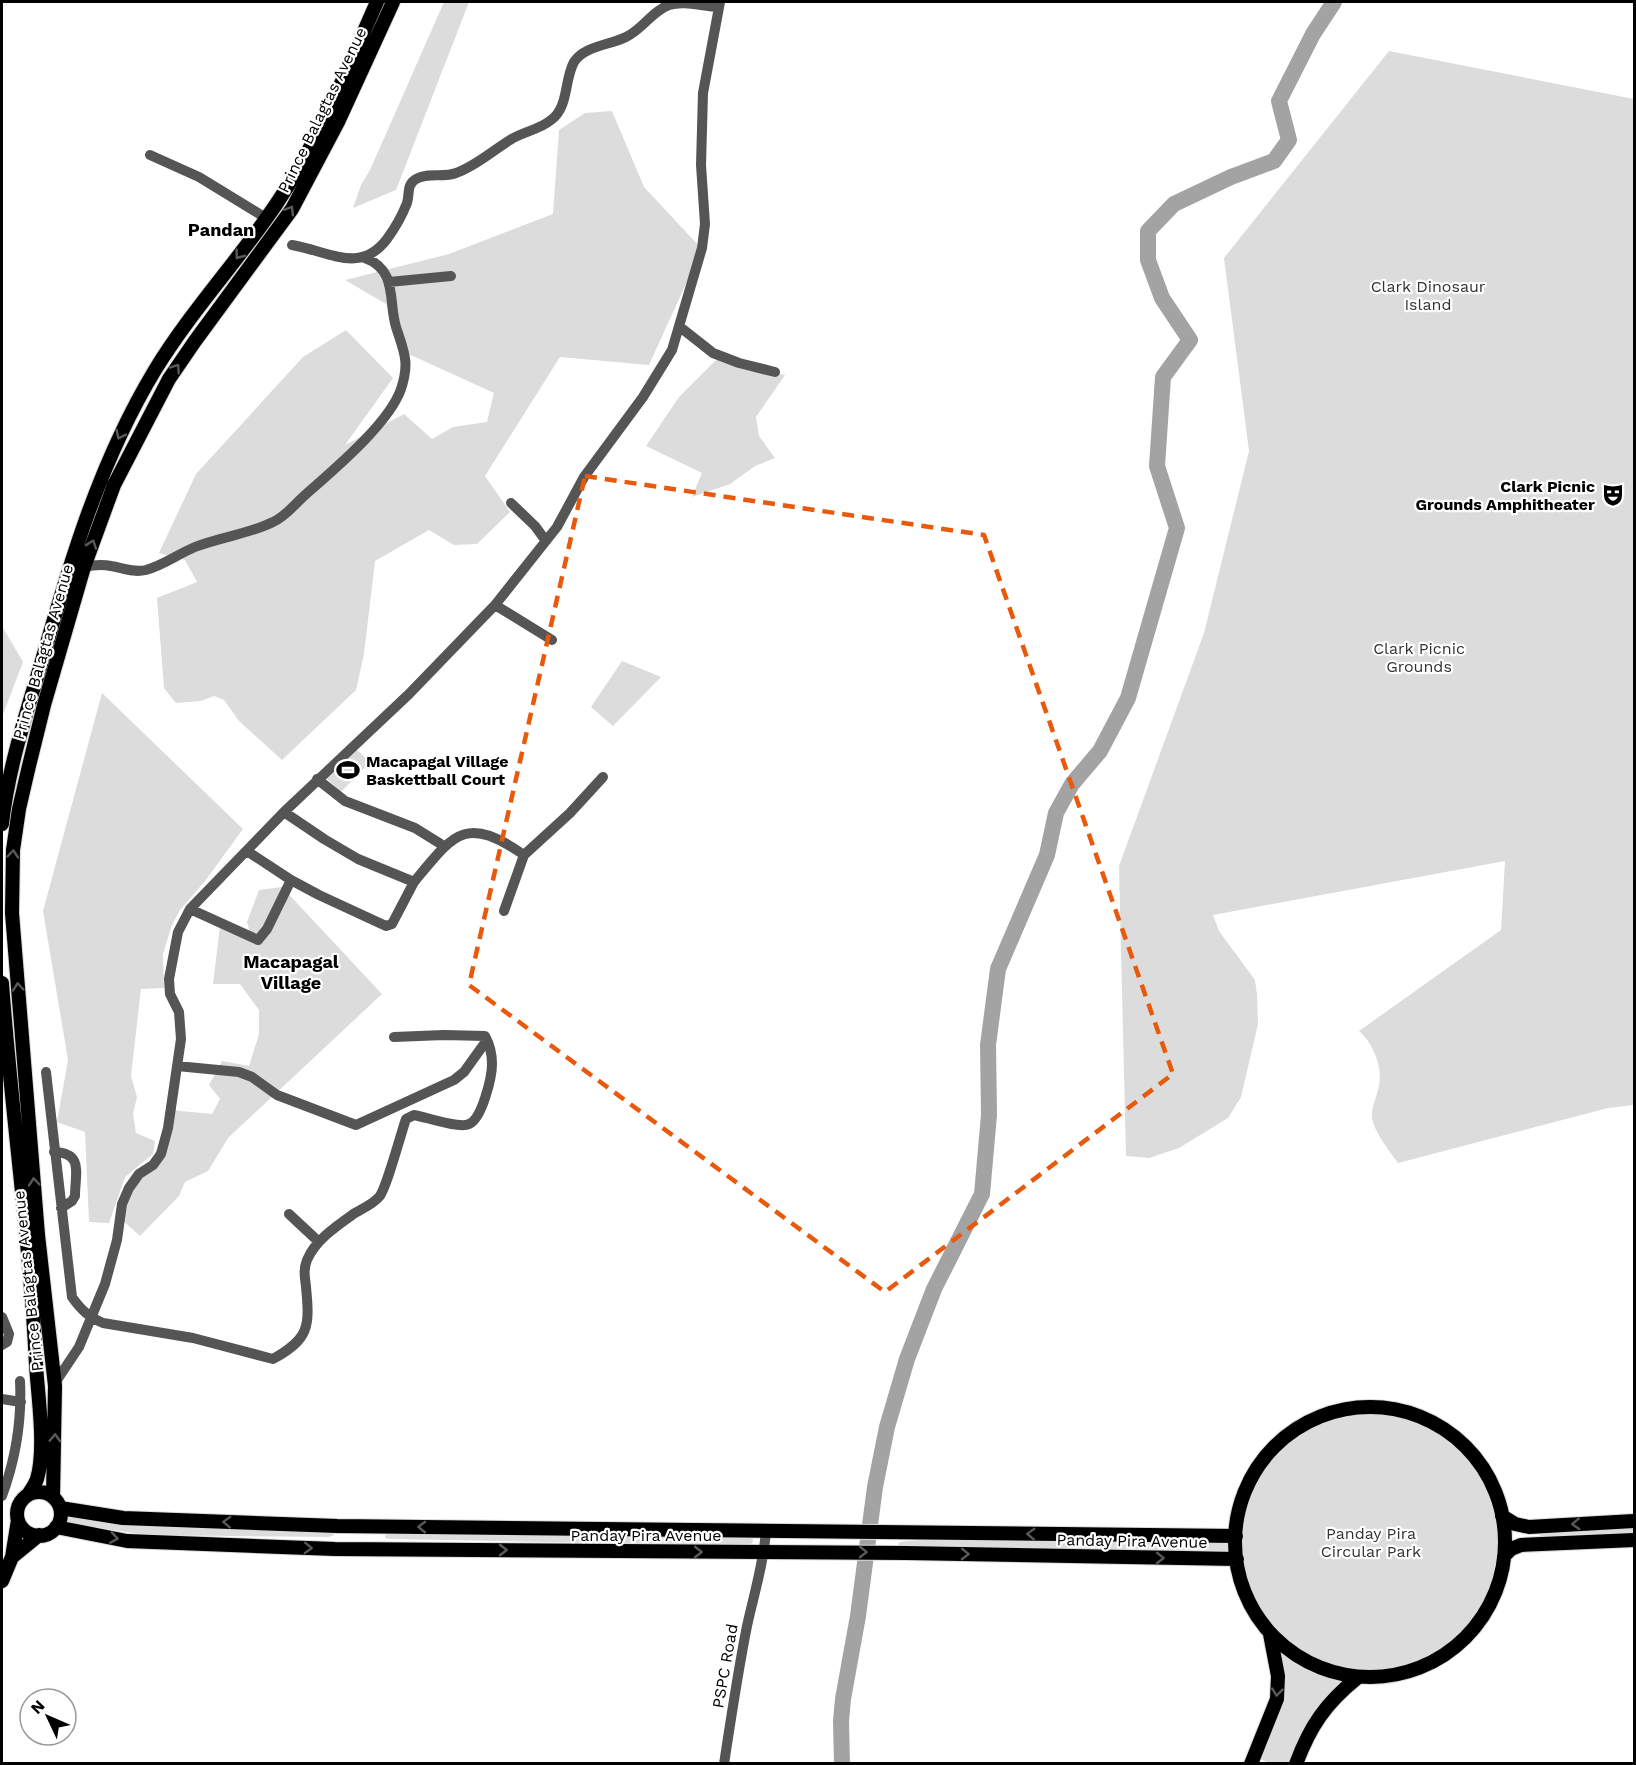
<svg xmlns="http://www.w3.org/2000/svg" width="1636" height="1765" font-family="'Work Sans',sans-serif">
  <style>
    .green { fill: #dcdcdc }
    .lines { fill: none; stroke-linecap: round; stroke-linejoin: round }
    .river { stroke: #a3a3a3; stroke-width: 16 }
    .major-casing { stroke: #dbdbdb; stroke-width: 16 }
    .minor { stroke: #555; stroke-width: 10 }
    .major { stroke: #000; stroke-width: 14 }
    .oneway { stroke: #595959 }
    .marked { fill: none; stroke: #e8590c; stroke-width: 4.5; stroke-dasharray: 12 8; stroke-linejoin: round }
    .labels { text-anchor: middle; dominant-baseline: central; stroke-width: 4.5; stroke-linejoin: round; paint-order: stroke }
    .street-label { font-size: 16px; fill: #000; stroke: #fff }
    .park-label { font-size: 16px; fill: #333; stroke: #fff }
    .poi-label { font-size: 16px; font-weight: bold; fill: #000; stroke: #fff; text-anchor: end }
    .neighbourhood-label { font-size: 18px; font-weight: bold; fill: #000; stroke: #fff }
  </style>
  <rect width="100%" height="100%" fill="#fff"/>
  <path class="green" d="M444,2H469L396,190L353,208L361,185L370,170Z
    M1389,51L1634,99V1105L1608,1108L1398,1163C1389,1150 1375,1134 1372,1118C1371,1108 1377,1096 1379,1086C1383,1067 1373,1043 1359,1031L1501,930L1505,861L1213,915L1219,931L1255,980L1257,994L1258,1024L1241,1097L1228,1118L1179,1148L1149,1158L1126,1156L1119,866L1204,633L1249,451L1224,258Z
    M612,111L644,187L700,247L690,275L649,365L560,357L485,476L510,512L477,544L454,545L429,530L375,561L364,654L356,690L282,760L239,721L224,700L214,696L201,701L176,703L164,688L157,598L197,582L185,560L159,553L196,474L303,357L346,330L393,378L345,445L404,414L432,439L453,427L487,422L494,393L402,351L386,304L345,280L449,254L553,214L559,130L585,113Z
    M717,359L785,375L756,417L759,436L775,458L755,466L730,484L692,497L702,473L646,446L679,397Z
    M2,626L23,662L2,717Z
    M622,661L661,677L613,726L591,707Z
    M102,693L243,829L205,881L180,910L172,925L163,954L164,988L141,989L131,1076L137,1097L133,1114L136,1133L155,1141L153,1154L125,1177L109,1223L89,1222L85,1132L57,1122L68,1060L43,911Z
    M355,748L370,762L341,792L326,778Z
    M282,887L382,994L228,1138L208,1171L185,1182L179,1196L140,1236L120,1218L132,1184L153,1160L170,1110L212,1114L220,1099L209,1085L222,1061L249,1066L259,1034V1010L240,984H213L220,926L252,940L247,922L259,890Z
    M1240 1542a130 130 0 1 1 260 0a130 130 0 1 1-260 0Z
    M67,1517L159,1526L334,1532V1535L329,1537L147,1535L78,1525L67,1521Z
    M1634,1526V1535L1540,1540V1531Z
    M386,1531L749,1536L753,1540L752,1543L748,1546L389,1539L385,1538Z
    M945,1538L1227,1543L1230,1548L1226,1551L898,1546L899,1542Z
    M1280,1653C1300,1669 1323,1679 1348,1682L1304,1731L1288,1763H1269L1260,1759L1280,1709Z"/>
  <g class="lines">
    <path class="river" d="M842,1764L841,1721L843,1699L858,1616L875,1487L887,1427L907,1359L934,1289L982,1194L989,1115L988,1045L998,969L1047,855L1056,813L1072,784L1100,751L1128,698L1177,528L1157,466L1163,377L1190,340L1162,298L1148,260V231L1174,204L1231,177L1274,161L1289,140L1279,101L1313,34L1334,2"/>
    <g class="major-casing">
      <path id="major" d="M2,824C8,770 25,717 41,664C70,562 100,461 155,370C191,311 239,260 277,203C319,141 347,69 377,2
        M2,983C11,1110 30,1237 36,1365C38,1397 46,1449 37,1479C35,1485 31,1490 28,1495
        M1235 1542a135 135 0 1 1 270 0a135 135 0 1 1-270 0Z
        M17 1514a22 22 0 1 1 44 0a22 22 0 1 1-44 0Z
        M53,1497L55,1386L38,1235L12,913L13,850L19,809L28,770L44,705L84,567L114,485L169,379L195,341L292,209L338,122L393,2
        M60,1508L123,1518L337,1526L1236,1536
        M1502,1516L1515,1524L1529,1527L1634,1521
        M56,1527L127,1541L335,1549L906,1553L1237,1559
        M1504,1556L1511,1549L1521,1545L1634,1540
        M12,1557L39,1535
        M2,1581L12,1557L18,1520
        M1251,1764L1277,1699L1278,1676L1270,1634
        M1296,1764C1310,1726 1326,1703 1357,1678"/>
    </g>
    <path class="minor" d="M150,155L199,177L266,218
      M292,245C328,251 360,275 387,239C395,228 402,216 407,203C410,194 406,185 416,179C428,172 443,178 456,173C476,166 492,151 510,140C522,132 539,130 551,120C569,107 564,80 574,62C584,46 610,45 626,37C643,29 652,11 669,5C685,0 703,7 719,7
      M389,282L451,276
      M680,327L713,353L739,363L775,372
      M511,503L535,526L546,541
      M84,567C93,565 101,564 111,566C123,568 133,573 146,570C164,565 178,554 195,547C220,537 249,534 273,522C285,517 295,504 304,496C332,471 389,424 401,389C410,362 404,352 396,327C388,301 398,270 365,258
      M495,605L552,640
      M317,779L345,801L415,828L444,846
      M284,812L324,839L358,859L414,882C454,834 465,814 524,855
      M247,851L291,880L319,895L386,926L392,924L414,882
      M190,909L258,940L267,929L291,880
      M504,911L524,855L570,813L603,777
      M177,1066L239,1072L252,1077L277,1095L356,1125L454,1080L464,1072L487,1040
      M46,1072L72,1297C81,1310 89,1317 103,1323L193,1338L273,1359C309,1339 310,1327 306,1287C305,1277 303,1270 307,1260C315,1241 335,1227 352,1215C361,1209 372,1205 379,1197C386,1190 401,1133 406,1119L414,1115C426,1117 459,1129 469,1124C482,1119 492,1077 492,1064C492,1054 490,1045 485,1036L444,1035L394,1037
      M54,1152C84,1153 75,1173 75,1196L72,1201L61,1208
      M289,1214L319,1242
      M2,1317L9,1334L7,1342L2,1345
      M55,1386L57,1380L79,1347L105,1284L117,1240L122,1204L129,1188L139,1174L153,1165L161,1154L168,1128L181,1039L179,1012L170,994L169,979L178,932L190,909L284,812L409,694L495,605L557,527L584,477L643,397L672,350L702,248L705,224L701,165L703,93L720,2
      M2,1399L21,1402
      M2,1496C16,1458 22,1422 20,1381
      M724,1764C731,1718 738,1671 747,1626C754,1594 764,1562 766,1530"/>
    <use href="#major" class="major"/>
  </g>
  <defs><path id="oneway-chevron" d="M-2-3.5L2.5 0L-2 3.5" fill="none" stroke-width="1.6" stroke-linecap="round" stroke-linejoin="round" transform="scale(1.5)"/></defs>
  <g class="oneway">
    <use href="#oneway-chevron" transform="translate(290 210) rotate(-58)"/>
    <use href="#oneway-chevron" transform="translate(239 255) rotate(127)"/>
    <use href="#oneway-chevron" transform="translate(176 368) rotate(-56)"/>
    <use href="#oneway-chevron" transform="translate(120 435) rotate(117)"/>
    <use href="#oneway-chevron" transform="translate(92 544) rotate(-71)"/>
    <use href="#oneway-chevron" transform="translate(13 854) rotate(-85)"/>
    <use href="#oneway-chevron" transform="translate(18 987) rotate(-95)"/>
    <use href="#oneway-chevron" transform="translate(34 1182) rotate(-95)"/>
    <use href="#oneway-chevron" transform="translate(55 1438) rotate(-88)"/>
    <use href="#oneway-chevron" transform="translate(227 1522) rotate(-178)"/>
    <use href="#oneway-chevron" transform="translate(1576 1524) rotate(177)"/>
    <use href="#oneway-chevron" transform="translate(422 1527) rotate(-179)"/>
    <use href="#oneway-chevron" transform="translate(1031 1534) rotate(-178)"/>
    <use href="#oneway-chevron" transform="translate(114 1538) rotate(9)"/>
    <use href="#oneway-chevron" transform="translate(308 1548) rotate(2)"/>
    <use href="#oneway-chevron" transform="translate(503 1550)"/>
    <use href="#oneway-chevron" transform="translate(698 1552)"/>
    <use href="#oneway-chevron" transform="translate(863 1552) rotate(1)"/>
    <use href="#oneway-chevron" transform="translate(965 1554) rotate(1)"/>
    <use href="#oneway-chevron" transform="translate(1160 1558) rotate(1)"/>
    <use href="#oneway-chevron" transform="translate(1277 1692) rotate(96)"/>
  </g>
  <path class="marked" d="M585,476L984,535L1173,1074L885,1292L469,985Z"/>
  <defs>
    <g id="theatre-bare" transform="scale(1.8)"><path d="M-5-5.5Q0-4 5-5.5V0Q5 5 0 6Q-5 5-5 0ZM-3.3-2.5H-1v1.5H-3.3ZM1-2.5H3.3v1.5H1ZM-2.8 1Q0 5.5 2.8 1Z" fill="#000" stroke="#fff" stroke-width="2.5" paint-order="stroke"/></g>
    <g id="stadium-bare" transform="scale(1.8)"><path d="M0-5a6.5 5 0 1 0 0 10a6.5 5 0 1 0 0-10ZM-3.5-1.8h7v3.6h-7Z" fill="#000" stroke="#fff" stroke-width="2.5" paint-order="stroke"/></g>
  </defs>
  <g fill-rule="evenodd">
    <use href="#theatre-bare" x="1613" y="495"/>
    <use href="#stadium-bare" x="348" y="770"/>
  </g>
  <g class="labels">
    <g class="street-label">
      <text transform="translate(322 110) rotate(-64)">Prince Balagtas Avenue</text>
      <text transform="translate(43 652) rotate(-74)">Prince Balagtas Avenue</text>
      <text transform="translate(28 1281) rotate(-96)">Prince Balagtas Avenue</text>
      <text x="646" y="1535">Panday Pira Avenue</text>
      <text transform="translate(1132 1541) rotate(1)">Panday Pira Avenue</text>
      <text transform="translate(725 1666) rotate(-80)">PSPC Road</text>
    </g>
    <g class="park-label">
      <text x="1428" y="286">Clark Dinosaur<tspan x="1428" dy="18">Island</tspan></text>
      <text x="1419" y="648">Clark Picnic<tspan x="1419" dy="18">Grounds</tspan></text>
      <text x="1371" y="1533">Panday Pira<tspan x="1371" dy="18">Circular Park</tspan></text>
    </g>
    <g class="poi-label">
      <text x="1595" y="486">Clark Picnic<tspan x="1595" dy="18">Grounds Amphitheater</tspan></text>
      <text x="366" y="761" text-anchor="start">Macapagal Village<tspan x="366" dy="18">Baskettball Court</tspan></text>
    </g>
    <g class="neighbourhood-label">
      <text x="221" y="229">Pandan</text>
      <text x="291" y="961">Macapagal<tspan x="291" dy="21">Village</tspan></text>
    </g>
  </g>
  <rect width="1636" height="1765" fill="none" stroke="#000000" stroke-width="6"/>
  <g transform="translate(48 1717) rotate(314)"><circle r="28" fill="#ffffff" stroke="#999999" stroke-width="1.5"/>
  <path d="M0-4.5L10 22L0 15L-10 22Z" fill="#000000"/>
  <text y="-9" font-size="16" font-weight="bold" text-anchor="middle" fill="#000000">N</text>
  </g>
</svg>
